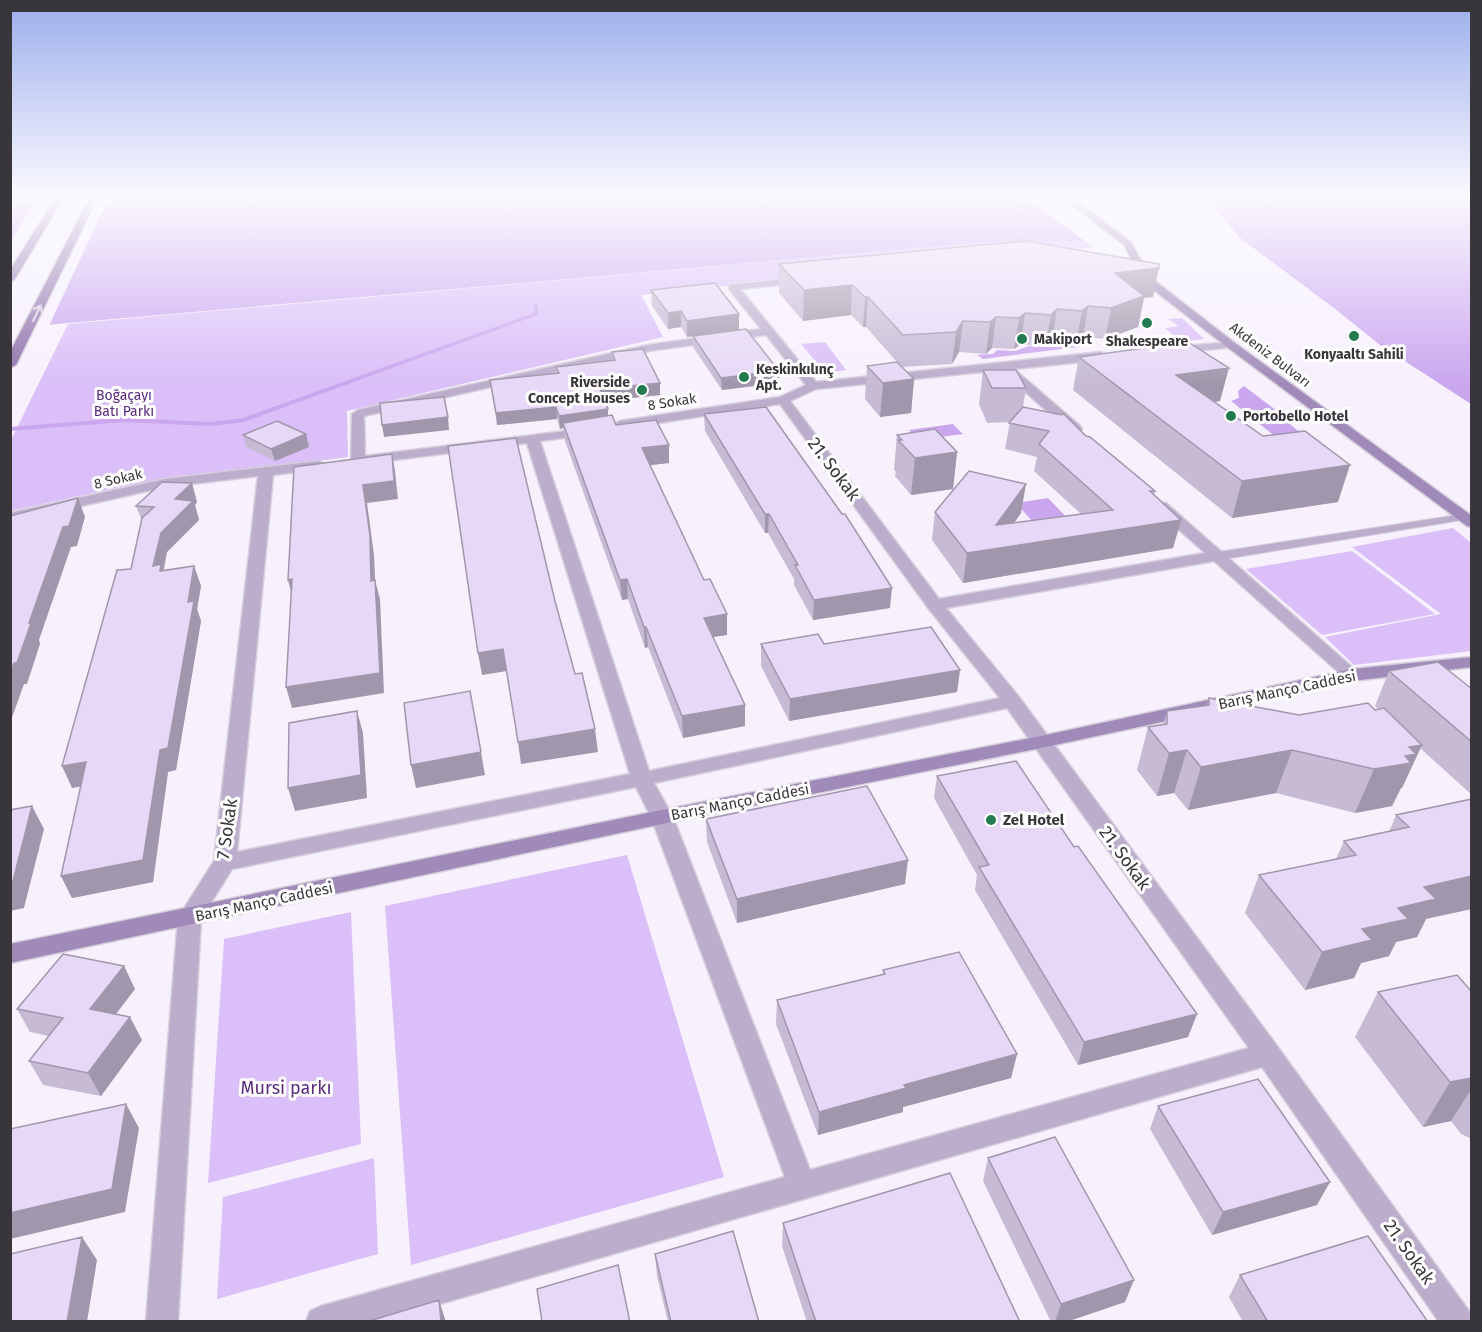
<svg xmlns="http://www.w3.org/2000/svg" width="1482" height="1332" font-family="'Fira Sans',sans-serif">
  <style>
    .green { fill: #dabff8 }
    .water { fill: #caa6ef }
    .pier { fill: #f7f1fe }
    .lines { fill: none; stroke-linecap: round; stroke-linejoin: round }
    .stream { fill: #caa6ef; fill-rule: evenodd }
    .lane-casing { stroke: #d5cfdb; stroke-width: 2 }
    .street-casing { stroke: #d5cfdb; stroke-width: 3 }
    .secondary-casing { stroke: #d5cfdb; stroke-width: 3 }
    .primary-casing { stroke: #d5cfdb; stroke-width: 3 }
    .lane { fill: #bcadcd; fill-rule: evenodd }
    .street { fill: #bcadcd; fill-rule: evenodd }
    .secondary { fill: #a08ab9; fill-rule: evenodd }
    .primary { fill: #8d70aa; fill-rule: evenodd }
    .wall { fill: #c6bad4 }
    .shaded-wall { fill: #a197ac }
    .building { fill: #e6d8f6; stroke: #a197ac; stroke-width: 1.5 }
    .oneway { stroke: #d7cde1 }
    .poi-dot { fill: #237a4e; stroke: #fff; stroke-width: 2 }
    .labels { text-anchor: middle; dominant-baseline: central; stroke-width: 6; stroke-linejoin: round; paint-order: stroke }
    .far-poi-label { font-size: 14px; font-weight: bold; fill: #39363b; stroke: #fff; text-anchor: start }
    .far-street-label { font-size: 14px; fill: #39363b; stroke: #fff }
    .far-park-label { font-size: 14px; fill: #592a7e; stroke: #fff }
    .street-label { font-size: 15px; fill: #39363b; stroke: #fff }
    .poi-label { font-size: 15px; font-weight: bold; fill: #39363b; stroke: #fff; text-anchor: start }
    .near-street-label { font-size: 18px; fill: #39363b; stroke: #fff }
    .near-park-label { font-size: 18px; fill: #592a7e; stroke: #fff }
  </style>
  <rect width="100%" height="100%" fill="#f7f1fe"/>
  <path class="green" d="M1085,241L1092,247L641,295L663,337L347,411L348,457L125,486L11,511L10,442L68,324L986,242Z
    M1182,318L1204,339L1181,342L1165,328L1179,326L1168,319Z
    M825,342L846,370L825,373L801,344Z
    M1453,528L1471,543V651L1354,665L1325,637L1441,614L1352,547Z
    M1352,551L1435,614L1322,635L1246,569Z
    M627,855L724,1177L411,1265L385,906Z
    M351,912L361,1144L208,1183L224,939Z
    M374,1158L378,1254L217,1299L223,1197Z"/>
  <path class="water" d="M114,197H1093L1089,201L1042,208L1085,241L986,242L11,328L10,202Z
    M1205,197H1471V404L1380,345L1334,308L1240,238Z
    M1083,341L1086,346L983,359L977,355L993,354L997,350L1015,351L1029,346L1049,347L1057,343L1075,344Z
    M1244,386L1285,417L1284,419L1297,430L1304,432L1277,438L1231,401L1239,398L1238,391Z
    M953,424L963,434L918,440L909,430Z
    M1048,498L1075,526L1041,531L1016,503Z"/>
  <path class="pier" d="M109,197L48,328L10,331L11,241L37,198Z
    M1026,197H1082L1090,203L1049,210L1087,239V243Z"/>
  <g class="lines">
    <path class="stream" d="M534,304L538,305V315L244,422L211,426L124,422L10,431V427L124,418L211,422L243,418L534,313Z"/>
    <g class="lane-casing">
      <path id="lane" d="M1464,514L1468,515V519L1218,560L1212,556L1218,552Z"/>
    </g>
    <g class="street-casing">
      <path id="street" d="M804,277L808,278V282L740,289L816,382L1101,352L1107,356L1101,360L1014,369L1080,426L1082,429L1075,433L1070,432L1001,370L816,389L790,401L939,599L1205,553L1156,509L1154,506L1156,503H1166L1361,675L1358,679H1346L1214,561L946,608L1019,697L1277,1046L1469,1311L1472,1322H1439L1262,1067L377,1322H306L310,1311L321,1306L785,1177L651,817L636,787L232,869L201,919L178,1322H146L178,918L214,861L258,476L165,487L10,522V513L165,479L319,461L326,465L319,469L273,475L237,852L630,774L527,443L370,463L364,461L358,464L351,460L352,414L358,410L648,345L761,329L729,289V285ZM766,335L806,385L780,397L620,421L613,425L620,429L780,404L929,609L1000,698L649,771L540,441L591,434L593,431L591,428L365,456L364,416L648,351ZM1007,708L1249,1048L810,1170L673,817L654,783Z
        M1231,342L1235,343V347L1174,353L1168,350L1174,347Z"/>
    </g>
    <g class="secondary-casing">
      <path id="secondary" d="M1061,197H1071L1131,242L1150,277L1235,343L1472,516V527L1467,526L1227,347L1142,281L1124,245Z
        M1472,657V667L1352,681L1041,748L662,824L10,963V944L662,810L1041,736L1352,669Z"/>
    </g>
    <g class="primary-casing">
      <path id="primary" d="M56,197H64L15,279L10,282V270Z
        M90,197H98L16,365L10,368V352Z"/>
    </g>
    <use href="#lane" class="lane"/>
    <use href="#street" class="street"/>
    <use href="#secondary" class="secondary"/>
    <use href="#primary" class="primary"/>
  </g>
  <path class="wall" d="M779,264L1153,297L1144,298L1138,327L1105,339L1083,337L1076,342L1052,340L1045,347L1021,344L1014,349L992,348L986,354L959,352L952,364L902,367L914,379L911,413L880,417L865,399L867,366L897,362L866,327H863L851,315L803,321L779,293Z
    M651,290L739,314V330L779,383L722,390L693,347V336L687,337L681,327L668,329L652,306Z
    M612,352L660,383V395L604,401L608,416L616,425L669,463L650,465L727,635L713,637L745,705V726L683,738L648,647L645,648L628,599L622,600L565,441L563,428L560,429L557,419L497,425L490,380L557,373L556,367L612,361Z
    M1079,357L1220,401L1214,402L1338,502L1232,518L1073,390Z
    M983,370L1026,388L1023,407L1086,436L1155,491L1154,495L1181,520L1173,548L963,583L932,540L935,512L1021,513L1014,523L1081,514L1034,471L1037,457L1005,449L1010,422L987,423L979,404Z
    M704,414L842,514L890,608L813,620L794,585V579L768,533H765L705,431Z
    M306,434L309,447L275,461L246,447L243,435Z
    M897,435L957,452L953,489L911,495L895,476L896,472L894,470Z
    M197,502L195,505L199,520L167,552L164,570L194,566L201,586L197,609L201,621L176,770L168,772L153,882L72,898L61,876L81,786L72,788L131,569L142,521L136,506Z
    M761,644H824L960,670L957,692L789,721L761,666Z
    M1389,671L1472,689V795L1420,748L1402,788H1401L1392,806L1355,813L1276,793L1188,810L1174,793L1157,796L1137,770L1148,727L1163,725L1167,711L1207,705L1209,698L1299,715L1378,709L1375,706Z
    M937,776L1074,847L1197,1014L1188,1037L1078,1065L975,890L977,875L934,798Z
    M1472,799L1426,919L1417,937L1396,942L1389,956L1361,963L1354,978L1305,990L1245,913L1259,875L1336,859L1344,841L1389,832L1396,815Z
    M706,819L905,884L737,923L707,842Z
    M883,970L1017,1054L1011,1078L903,1107V1112L818,1135L776,1024L777,1000L883,974Z
    M135,989L116,1014L142,1040L101,1096L43,1085L29,1061L49,1036L30,1032L17,1009Z
    M1378,992H1472V1139L1461,1134L1451,1121L1423,1127L1355,1037Z
    M1158,1106L1317,1205L1212,1235L1150,1129Z
    M988,1158L1125,1302L1066,1322H1051L983,1181Z
    M783,1223L1020,1322H807L782,1246Z
    M655,1254L759,1322H668L657,1276Z
    M1240,1275L1428,1322H1243L1229,1297Z"/>
  <path class="shaded-wall" d="M1159,268L1153,297L1144,298L1138,327L1105,339L1111,308L1115,273Z
    M852,285L851,315L803,321L804,290Z
    M865,297H868L866,327H863Z
    M1088,306L1083,337L1076,342L1082,311Z
    M1057,309L1052,340L1045,347L1051,315Z
    M681,311V327L668,329V313Z
    M1025,313L1021,344L1014,349L1019,318Z
    M739,314V330L687,337V321Z
    M996,317L992,348L986,354L990,322Z
    M963,321L959,352L952,364L956,332Z
    M1229,368L1220,401L1168,409L1176,375Z
    M779,371V383L722,390L721,378Z
    M914,379L911,413L880,417L883,383Z
    M660,383V395L601,401L600,389Z
    M556,407L557,419L497,425L496,413Z
    M608,409V421L563,423V428L560,429L559,416Z
    M448,417L449,430L384,437L382,425Z
    M306,434L309,447L275,461L271,449Z
    M669,445V463L643,466L642,448Z
    M957,452L953,489L911,495L915,458Z
    M392,454L395,471L398,499L367,503L374,555L376,600L371,581L363,485Z
    M1350,465L1338,502L1232,518L1242,481Z
    M192,483L197,502L195,505L199,520L167,552L160,586L153,566L161,533L175,499Z
    M1026,484L1021,513L996,548L1181,520L1173,548L963,583L967,553L996,525Z
    M78,498L85,517L77,546L71,547L39,640L40,644L27,684H24L10,723V673L63,527Z
    M765,514H769L768,533H765Z
    M194,566L201,586L197,609L201,621L176,770L168,772L153,882L72,898L61,876L160,750Z
    M292,579L293,599L288,580Z
    M627,579L628,599L622,600L620,580Z
    M375,580L380,599L384,693L292,708L286,687Z
    M892,588L890,608L813,620L814,600Z
    M727,614V635L705,638L704,618Z
    M644,627H646L648,647L645,648Z
    M503,649L507,671L482,675L478,653Z
    M960,670L957,692L789,721L790,699Z
    M745,705V726L683,738L682,716Z
    M357,711L363,733L367,798L295,811L288,788Z
    M595,729L598,752L521,764L518,742Z
    M1422,745L1402,788H1401L1392,806L1355,813L1374,769L1409,747Z
    M1187,750L1174,793L1157,796L1169,753Z
    M1292,750L1276,793L1188,810L1201,767Z
    M481,752L485,775L416,788L411,765Z
    M86,762L96,784L72,788L62,766Z
    M32,806L44,829L24,908L10,911V885Z
    M908,860L905,884L737,923V899Z
    M1472,876V909L1426,919L1417,937L1396,942L1389,956L1361,963L1354,978L1305,990L1322,952L1398,908L1424,887Z
    M124,966L135,989L102,1032L90,1009Z
    M1197,1014L1188,1037L1078,1065L1084,1042Z
    M130,1017L142,1040L101,1096L88,1073Z
    M1017,1054L1011,1078L903,1107V1112L818,1135L819,1112L904,1085Z
    M1472,1078V1088L1451,1121L1423,1127L1450,1082Z
    M126,1104L139,1128L125,1212L10,1239V1213Z
    M1330,1182L1317,1205L1212,1235L1223,1212Z
    M82,1237L97,1260L87,1322H67Z
    M1134,1280L1125,1302L1066,1322H1055L1061,1304Z
    M439,1300L446,1322H441Z"/>
  <path class="building" d="M1026,241L1159,264V268L1115,273L1144,296L1111,308L1088,306L1082,311L1057,309L1051,315L1025,313L1019,318L996,317L990,322L963,321L956,332L903,335L868,297H865L852,285L804,290L779,264Z
    M715,283L739,314L687,321L681,311L668,313L651,290Z
    M746,329L779,371L721,378L693,336Z
    M1188,342L1229,368L1176,375L1263,436L1305,431L1350,465L1242,481L1079,357Z
    M643,349L660,383L600,389L608,409L559,416L556,407L496,413L490,380L559,373L556,367L615,360L612,352Z
    M897,362L914,379L883,383L867,366Z
    M983,370H1016L1026,388H992Z
    M444,397L448,417L382,425L380,403Z
    M766,407L842,514H845L892,588L814,600L795,565H798L769,514H765L704,414Z
    M1023,407L1062,415L1063,413L1086,436L1090,437L1155,491H1150L1181,520L967,553L935,512L969,471L1026,484L996,525L1113,510L1039,444L1049,431L1009,423Z
    M612,415L616,425L656,420L669,445L642,448L704,580L710,579L727,614L704,618L745,705L682,716L646,627H644L627,579L620,580L563,423Z
    M277,421L306,434L271,449L243,435Z
    M935,429L957,452L915,458L898,440H902L897,435Z
    M516,438L555,601L575,674L582,673L595,729L518,742L503,649L478,653L448,446Z
    M392,454L394,481L363,485L370,536L371,581L375,580L380,673L286,687L292,579L288,580L294,467Z
    M162,482L192,483L175,499L193,501L161,533L153,566L161,564L160,571L194,566L188,602L194,601L168,748L160,750L143,860L61,876L86,762L62,766L117,570L131,569L142,518L154,507L136,506Z
    M78,498L69,526L63,527L29,623H31L17,663H14L10,673V516Z
    M931,627L960,670L790,699L761,644L818,634L824,644Z
    M1438,662L1472,689V742L1389,671Z
    M470,691L481,752L411,765L404,703Z
    M1209,698L1299,715L1368,703L1375,710L1384,708L1422,745L1409,747L1416,754L1405,756L1411,763L1374,769L1292,750L1201,767L1187,750L1169,753L1148,727L1167,724V711L1209,705Z
    M357,711L361,775L288,788L289,723Z
    M1016,761L1074,847L1078,846L1197,1014L1084,1042L979,867L989,865L937,776Z
    M867,786L908,860L737,899L706,819Z
    M1472,799V876L1424,887L1436,899L1398,908L1408,919L1362,929L1372,940L1322,952L1259,875L1356,855L1344,841L1409,827L1396,815Z
    M32,806L12,885H10V810Z
    M959,952L1017,1054L904,1085L906,1088L819,1112L777,1000L885,974L883,970Z
    M63,954L124,966L90,1009L130,1017L88,1073L29,1061L63,1018L17,1009Z
    M1457,975L1472,992V1078L1450,1082L1378,992Z
    M1258,1079L1330,1182L1223,1212L1158,1106Z
    M126,1104L112,1189L10,1213V1129Z
    M1055,1137L1134,1280L1061,1304L988,1158Z
    M950,1173L1020,1322H816L783,1223Z
    M733,1231L759,1322H671L655,1254Z
    M1368,1236L1428,1322H1268L1240,1275Z
    M82,1237L67,1322H10V1254Z
    M618,1265L630,1322H542L537,1289Z
    M439,1300L441,1322H366Z"/>
  <defs><path id="oneway-shaft" d="M-6 0H5M1.5-3L5.5 0L1.5 3" fill="none" stroke-width="1.6" stroke-linecap="round" stroke-linejoin="round" transform="scale(1.5)"/></defs>
  <use class="oneway" href="#oneway-shaft" transform="translate(37 313) rotate(-64)"/>
  <linearGradient id="sky" x2="0" y2="1"><stop stop-color="#9caeeb"/><stop offset="0.51" stop-color="#fbf9ff"/><stop offset="1" stop-color="#fbf9ff" stop-opacity="0"/></linearGradient>
  <rect width="1482" height="384" fill="url(#sky)"/>
  <g class="poi-dot">
    <circle cx="1147" cy="323" r="6"/>
    <circle cx="1354" cy="336" r="6"/>
    <circle cx="1022" cy="339" r="6"/>
    <circle cx="744" cy="377" r="6"/>
    <circle cx="642" cy="390" r="6"/>
    <circle cx="1231" cy="416" r="6"/>
    <circle cx="991" cy="820" r="6"/>
  </g>
  <g class="labels">
    <g class="far-poi-label">
      <text x="1034" y="339">Makiport</text>
      <text x="1147" y="341" text-anchor="middle">Shakespeare</text>
      <text x="1354" y="354" text-anchor="middle">Konyaaltı Sahili</text>
      <text x="756" y="369">Keskinkılınç<tspan x="756" dy="16">Apt.</tspan></text>
      <text x="630" y="382" text-anchor="end">Riverside<tspan x="630" dy="16">Concept Houses</tspan></text>
      <text x="1243" y="416">Portobello Hotel</text>
    </g>
    <g class="far-street-label">
      <text transform="translate(1270 355) rotate(37)">Akdeniz Bulvarı</text>
      <text transform="translate(672 402) rotate(-9)">8 Sokak</text>
      <text transform="translate(118 479) rotate(-13)">8 Sokak</text>
    </g>
    <g class="far-park-label">
      <text x="124" y="395">Boğaçayı<tspan x="124" dy="16">Batı Parkı</tspan></text>
    </g>
    <g class="street-label">
      <text transform="translate(1287 690) rotate(-12)">Barış Manço Caddesi</text>
      <text transform="translate(740 802) rotate(-11)">Barış Manço Caddesi</text>
      <text transform="translate(264 902) rotate(-12)">Barış Manço Caddesi</text>
    </g>
    <g class="poi-label">
      <text x="1003" y="820">Zel Hotel</text>
    </g>
    <g class="near-street-label">
      <text transform="translate(834 469) rotate(53)">21. Sokak</text>
      <text transform="translate(227 829) rotate(-82)">7 Sokak</text>
      <text transform="translate(1125 858) rotate(54)">21. Sokak</text>
      <text transform="translate(1409 1252) rotate(55)">21. Sokak</text>
    </g>
    <g class="near-park-label">
      <text x="286" y="1088">Mursi parkı</text>
    </g>
  </g>
  <rect width="1482" height="1332" fill="none" stroke="#39363b" stroke-width="24"/>
</svg>
